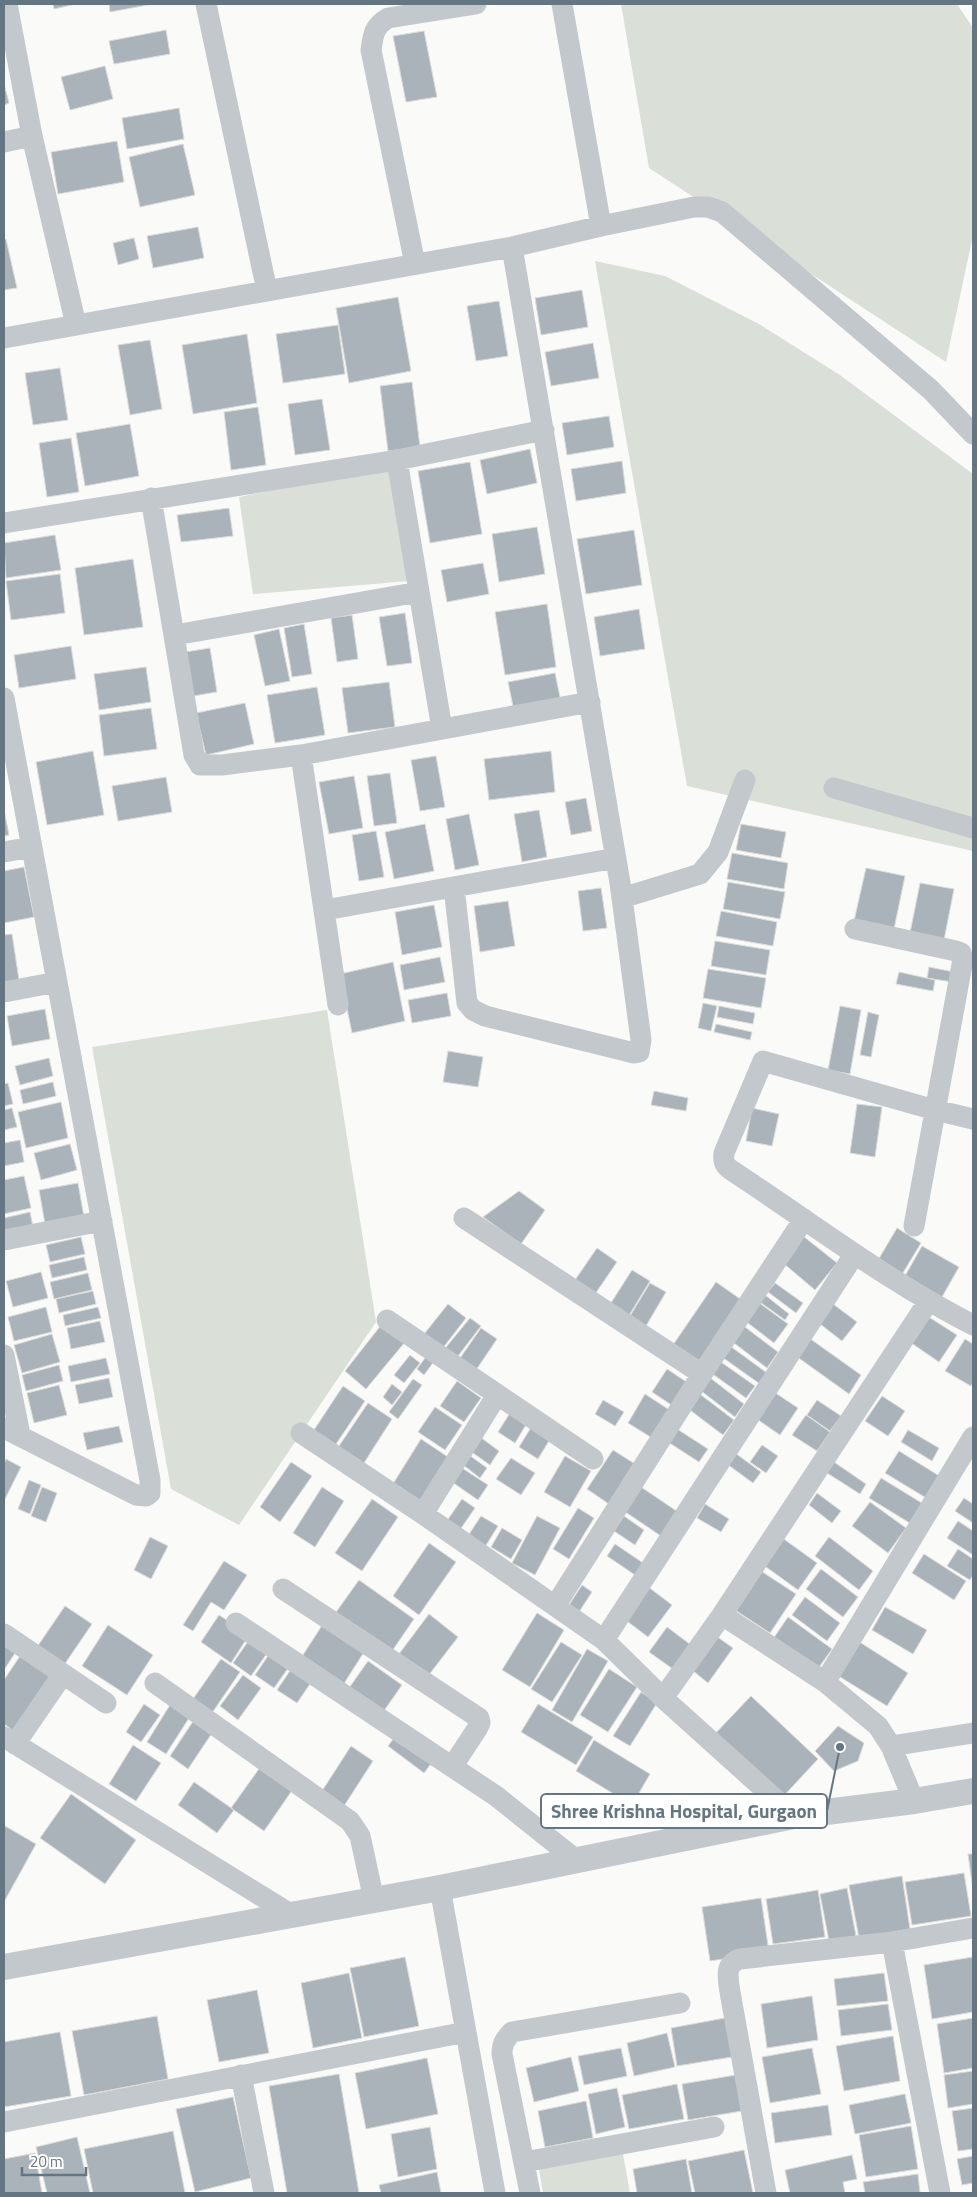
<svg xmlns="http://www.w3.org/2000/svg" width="977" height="2197" font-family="'Titillium Web',sans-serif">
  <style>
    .green { fill: #dadfd7 }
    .building { fill: #aab3b9; stroke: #dcdcda }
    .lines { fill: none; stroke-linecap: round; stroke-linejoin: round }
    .minor { stroke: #c3c8cc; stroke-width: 21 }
    .tertiary { stroke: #c3c8cc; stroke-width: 26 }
    .leader { fill: none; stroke: #657683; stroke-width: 2 }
    .callout-dot { fill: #657683; stroke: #fff; stroke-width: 2 }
    .callout { fill: #fff; stroke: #657683; stroke-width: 2 }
    .callout-label { font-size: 19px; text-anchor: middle; font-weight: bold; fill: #657683 }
  </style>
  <rect width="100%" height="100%" fill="#fafaf8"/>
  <path class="green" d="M621,4H957L973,28V235L946,362L649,168Z
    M595,261L665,276L759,324L840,375L973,474V851L687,786Z
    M390,467L409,581L253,594L239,497Z
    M327,1010L376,1322L239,1525L171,1489L92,1047Z
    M623,2154L630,2193H543L539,2169Z"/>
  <path class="building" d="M53,4H76L54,9Z
    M109,4H153L110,12Z
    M166,30L170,54L114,64L109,41Z
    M424,31L437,97L406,102L393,36Z
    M105,66L113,99L70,110L61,77Z
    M4,84L9,103L4,105Z
    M179,108L184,139L127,149L122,118Z
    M117,141L124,182L58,194L51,152Z
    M183,144L195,195L140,207L129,157Z
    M198,227L204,258L153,268L147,236Z
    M134,238L139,259L118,265L113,243Z
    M6,239L17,288L4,290V240Z
    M582,290L588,327L541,335L535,298Z
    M398,297L411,371L349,383L336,308Z
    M499,301L508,356L476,361L467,306Z
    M338,325L345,374L283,383L276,334Z
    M247,334L257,403L193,414L182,345Z
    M150,340L162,409L130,415L118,345Z
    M593,343L599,378L551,386L545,352Z
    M60,368L68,420L33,425L25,373Z
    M412,382L420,447L388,451L380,386Z
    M322,399L330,450L295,455L288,404Z
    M258,407L266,465L231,470L224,412Z
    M609,416L614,447L567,455L562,423Z
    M130,424L139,476L85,486L76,433Z
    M71,438L79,492L47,497L39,443Z
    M530,449L537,483L487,494L480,460Z
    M622,461L626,493L576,501L571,469Z
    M470,462L482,534L430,543L418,471Z
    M229,508L233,536L181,542L177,515Z
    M537,527L545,574L499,582L492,534Z
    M634,530L642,585L586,594L577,539Z
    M55,535L61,570L6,578L4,543Z
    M133,559L143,627L84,635L75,568Z
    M483,563L489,594L447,602L441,570Z
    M60,574L65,613L11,620L6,581Z
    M547,604L556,667L505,675L495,612Z
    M639,609L645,649L600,656L594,617Z
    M405,613L412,663L387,666L379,617Z
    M352,615L358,659L337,662L331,618Z
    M304,624L312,674L292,677L284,628Z
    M279,629L290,681L265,686L254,635Z
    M71,646L76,679L19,688L14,655Z
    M210,648L217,692L193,696L185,652Z
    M146,667L151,702L99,710L94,674Z
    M555,673L561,702L514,711L508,682Z
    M389,682L395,727L348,733L342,688Z
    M317,687L325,735L275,743L267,695Z
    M245,703L254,744L206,755L196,713Z
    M151,708L157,749L104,756L99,715Z
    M93,751L104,815L47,825L36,762Z
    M551,751L555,792L489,800L484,759Z
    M436,756L445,807L420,811L411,760Z
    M390,773L397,823L374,826L367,776Z
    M354,776L363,828L329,834L319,782Z
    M166,777L172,812L118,821L112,786Z
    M586,798L592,831L571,835L565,802Z
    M4,810L9,835L4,836Z
    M539,810L547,857L522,862L514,814Z
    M469,814L479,865L455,870L446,819Z
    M425,824L434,871L394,879L385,832Z
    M741,824L786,832L781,858L736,850Z
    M376,831L384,877L359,881L352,835Z
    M732,853L788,863L784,889L727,879Z
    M24,867L34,917L4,923V871Z
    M866,868L905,876L894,929L854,921Z
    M728,882L785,892L780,919L723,909Z
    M920,883L954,889L943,945L909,938Z
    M601,888L607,928L583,931L578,891Z
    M508,901L515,946L480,952L474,906Z
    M434,905L442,947L402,955L395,912Z
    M721,911L777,922L773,946L716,936Z
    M12,934L19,980L4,983V935Z
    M715,941L770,950L766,975L711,966Z
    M440,957L445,982L404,990L400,965Z
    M393,962L405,1021L352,1033L340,974Z
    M929,967L954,972L952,982L927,978Z
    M708,969L766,978L761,1008L703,998Z
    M899,972L935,980L933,991L896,984Z
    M447,993L451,1016L412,1023L408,1000Z
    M703,1003L717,1006L711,1031L698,1028Z
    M719,1006L755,1013L753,1024L717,1017Z
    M840,1006L861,1010L850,1074L828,1070Z
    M45,1009L50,1039L12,1046L7,1016Z
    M868,1012L879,1015L871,1057L860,1055Z
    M716,1024L752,1032L750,1040L714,1032Z
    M448,1051L483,1057L478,1087L443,1082Z
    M49,1058L53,1076L20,1085L15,1066Z
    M53,1082L56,1096L23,1104L20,1090Z
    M8,1083L13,1104L4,1106V1084Z
    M654,1091L688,1098L686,1111L651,1105Z
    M61,1102L68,1138L26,1148L18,1112Z
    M857,1104L882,1107L875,1157L850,1153Z
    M12,1108L17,1127L4,1130V1110Z
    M752,1108L779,1114L772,1146L746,1141Z
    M20,1140L24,1162L4,1166V1143Z
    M70,1144L77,1170L41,1180L34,1153Z
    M24,1176L31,1208L4,1214V1180Z
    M78,1183L84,1217L45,1224L39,1190Z
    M519,1191L545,1210L521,1244L483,1217Z
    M30,1212L33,1227L4,1234V1218Z
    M897,1228L921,1243L898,1281L874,1267Z
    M803,1236L837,1263L815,1290L782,1262Z
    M81,1237L85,1254L50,1262L46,1245Z
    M922,1246L959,1267L938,1304L901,1283Z
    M597,1248L617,1262L593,1297L573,1283Z
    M84,1257L87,1270L52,1278L49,1265Z
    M632,1270L650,1281L628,1317L609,1306Z
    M41,1272L48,1298L13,1307L6,1281Z
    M88,1273L92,1290L54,1299L50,1282Z
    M716,1282L743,1301L700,1364L673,1345Z
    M650,1283L666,1292L643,1331L627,1321Z
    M775,1283L803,1303L796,1313L768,1292Z
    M93,1291L96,1304L59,1313L56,1299Z
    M765,1295L789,1314L785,1320L760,1302Z
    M829,1301L857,1322L842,1341L815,1320Z
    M758,1302L788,1324L774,1343L744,1320Z
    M448,1304L466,1318L439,1353L421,1338Z
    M46,1307L52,1332L14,1341L8,1317Z
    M98,1307L101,1318L65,1326L63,1315Z
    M924,1314L957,1335L939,1362L907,1340Z
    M470,1318L481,1326L455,1360L443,1351Z
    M100,1321L105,1342L71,1349L67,1328Z
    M382,1324L405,1342L366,1389L345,1371Z
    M741,1324L778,1352L767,1368L730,1340Z
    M481,1328L497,1339L474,1373L458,1361Z
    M52,1334L60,1362L22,1373L14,1345Z
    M809,1338L861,1375L849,1394L796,1356Z
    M965,1339L973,1344V1382L971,1386L945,1371Z
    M730,1346L767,1373L760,1384L722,1357Z
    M428,1354L435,1360L424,1375L417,1369Z
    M410,1355L420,1363L404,1383L394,1375Z
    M106,1358L110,1374L71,1382L68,1366Z
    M718,1360L755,1386L746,1398L710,1372Z
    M59,1365L63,1381L26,1391L22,1375Z
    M667,1369L691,1385L676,1408L652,1392Z
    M709,1377L744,1404L735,1417L700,1390Z
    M109,1378L113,1397L79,1404L75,1385Z
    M413,1379L422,1385L398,1419L389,1412Z
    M457,1381L481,1398L464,1422L440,1406Z
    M392,1384L402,1392L392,1405L383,1397Z
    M59,1385L67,1415L34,1423L27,1393Z
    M343,1386L365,1401L334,1447L312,1433Z
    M771,1390L798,1408L780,1435L754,1417Z
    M697,1392L734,1420L723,1435L686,1407Z
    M645,1394L674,1413L657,1441L628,1423Z
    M882,1396L905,1411L888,1436L865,1421Z
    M603,1400L624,1412L615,1426L595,1414Z
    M817,1400L841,1416L830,1431L807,1415Z
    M368,1403L392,1419L362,1466L337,1449Z
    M435,1407L462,1425L445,1450L418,1432Z
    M510,1413L527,1423L515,1443L498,1432Z
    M806,1415L830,1432L817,1451L792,1435Z
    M119,1426L123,1442L87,1450L83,1433Z
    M532,1426L550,1439L538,1459L519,1447Z
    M674,1427L708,1449L699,1462L665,1440Z
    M908,1430L939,1448L932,1461L901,1442Z
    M476,1434L499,1451L490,1465L466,1448Z
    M421,1439L454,1461L424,1508L391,1487Z
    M762,1445L778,1456L766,1473L750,1462Z
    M613,1450L635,1464L609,1504L587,1489Z
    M899,1451L941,1477L928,1499L885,1473Z
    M735,1453L761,1472L753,1483L727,1464Z
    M469,1455L487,1468L480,1478L462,1464Z
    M565,1456L591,1471L570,1507L544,1492Z
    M511,1458L535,1473L521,1495L496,1479Z
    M6,1459L21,1467L4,1501V1464Z
    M831,1460L866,1484L860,1494L824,1471Z
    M291,1462L312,1476L280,1522L260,1507Z
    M462,1468L488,1485L478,1500L452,1482Z
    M881,1478L925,1505L913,1525L869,1498Z
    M29,1480L41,1485L30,1514L18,1509Z
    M42,1487L57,1493L46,1522L31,1516Z
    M322,1487L344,1501L315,1547L293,1533Z
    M641,1487L678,1512L661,1536L624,1511Z
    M817,1493L841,1511L832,1523L809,1505Z
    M964,1498L973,1504V1523L955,1511Z
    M372,1499L398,1517L362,1571L335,1553Z
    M462,1499L475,1508L457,1534L444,1525Z
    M870,1502L906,1528L888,1553L852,1526Z
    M705,1504L729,1519L721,1532L697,1518Z
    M578,1508L594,1518L569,1559L553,1549Z
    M481,1516L498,1526L483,1550L466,1539Z
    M537,1516L560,1528L535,1575L512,1563Z
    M624,1516L644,1530L635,1545L614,1531Z
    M958,1521L973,1531V1555L947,1538Z
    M502,1528L522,1540L511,1559L491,1547Z
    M150,1537L168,1546L151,1579L134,1570Z
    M781,1537L817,1563L798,1590L762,1564Z
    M829,1537L873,1571L859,1590L815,1556Z
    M429,1543L456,1562L419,1615L393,1596Z
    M615,1544L649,1567L641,1579L607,1556Z
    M958,1549L973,1559V1575L970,1580L947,1566Z
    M924,1554L966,1581L954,1600L912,1573Z
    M224,1561L247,1575L224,1610L211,1602L193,1631L183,1625Z
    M821,1569L858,1597L843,1617L806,1589Z
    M761,1571L796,1594L770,1633L735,1610Z
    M359,1580L414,1619L390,1654L334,1615Z
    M582,1585L592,1592L577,1615L567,1608Z
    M647,1586L672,1605L648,1637L623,1618Z
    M805,1597L840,1623L827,1641L792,1615Z
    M65,1606L92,1624L62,1668L35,1650Z
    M885,1607L927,1630L913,1654L872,1630Z
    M537,1613L564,1630L530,1687L502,1670Z
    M429,1614L458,1637L428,1676L399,1654Z
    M219,1615L249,1635L231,1663L201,1642Z
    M788,1617L832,1649L817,1670L773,1639Z
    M323,1624L364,1652L343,1685L301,1658Z
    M108,1625L153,1655L127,1695L82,1666Z
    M667,1627L691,1645L673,1669L649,1652Z
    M252,1636L270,1649L251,1676L233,1663Z
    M716,1636L733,1648L708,1683L692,1670Z
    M4,1641L17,1650L4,1670Z
    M858,1641L908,1673L887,1706L837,1675Z
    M561,1642L582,1655L552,1702L531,1689Z
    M587,1649L608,1661L572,1722L552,1710Z
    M272,1650L291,1664L274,1688L255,1675Z
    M20,1656L54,1679L18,1734L4,1724V1680Z
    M221,1659L240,1672L212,1713L193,1699Z
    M368,1661L402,1685L383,1712L349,1688Z
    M294,1665L314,1678L297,1703L277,1690Z
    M609,1669L637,1687L608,1732L580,1715Z
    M243,1675L261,1688L238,1720L220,1706Z
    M641,1692L657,1703L630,1746L613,1736Z
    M751,1696L818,1759L779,1801L712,1737Z
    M144,1704L160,1715L141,1742L126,1732Z
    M538,1704L593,1737L576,1765L521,1732Z
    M170,1705L189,1718L166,1754L147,1742Z
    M194,1720L212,1733L188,1769L170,1756Z
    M838,1726L864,1743L858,1761L834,1771L815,1751Z
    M397,1734L433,1761L424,1773L388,1746Z
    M594,1740L650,1774L632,1805L576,1771Z
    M133,1745L161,1763L136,1801L109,1784Z
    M351,1746L373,1761L344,1806L322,1791Z
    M261,1766L293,1789L264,1831L231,1808Z
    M194,1782L234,1810L217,1833L178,1805Z
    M71,1794L136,1840L105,1884L40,1838Z
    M5,1826L36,1844L4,1902V1829Z
    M968,1854H973V1890Z
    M964,1873L971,1916L912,1925L905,1882Z
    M902,1876L910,1929L859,1938L849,1885Z
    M847,1888L856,1936L829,1941L820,1894Z
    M818,1890L825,1937L773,1944L766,1899Z
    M761,1898L769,1952L710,1961L702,1907Z
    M405,1957L419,2026L364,2037L350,1968Z
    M973,1957V2012L932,2019L924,1965Z
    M349,1973L362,2038L313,2048L301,1983Z
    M884,1973L888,2001L837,2006L834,1979Z
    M257,1990L269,2053L219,2062L207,2000Z
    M812,1996L818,2040L767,2048L761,2004Z
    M888,2004L892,2030L841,2036L838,2010Z
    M157,2016L168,2079L84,2095L72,2031Z
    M725,2018L732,2057L677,2066L671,2028Z
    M973,2018V2068L944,2073L937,2024Z
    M60,2032L71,2096L4,2107V2042Z
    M667,2033L675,2067L634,2076L627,2043Z
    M893,2036L900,2081L844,2091L836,2046Z
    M621,2048L627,2076L584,2085L578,2056Z
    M812,2048L821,2094L770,2103L762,2057Z
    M571,2057L579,2091L534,2102L526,2068Z
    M427,2058L438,2114L366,2129L355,2073Z
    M973,2071V2104L948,2108L944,2075Z
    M339,2074L359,2193H287L269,2086Z
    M736,2075L742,2111L688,2120L682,2084Z
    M677,2084L684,2119L629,2129L622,2095Z
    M617,2088L625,2127L596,2134L588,2094Z
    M905,2094L911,2123L855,2134L849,2105Z
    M233,2097L251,2178L195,2192L176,2109Z
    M586,2101L593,2138L545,2147L538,2111Z
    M828,2105L832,2135L775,2143L771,2113Z
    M973,2108V2149L958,2151L952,2111Z
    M911,2126L918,2169L866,2177L859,2135Z
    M430,2127L437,2169L398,2177L391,2134Z
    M173,2131L185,2193H93L84,2149Z
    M77,2137L90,2193H47L36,2147Z
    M744,2150L753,2193H695L688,2161Z
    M35,2153L42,2193H4V2159Z
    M852,2155L857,2179L843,2182L845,2193H790L785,2170Z
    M973,2156V2183L962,2185L957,2159Z
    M686,2159L692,2193H637L633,2169Z
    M437,2172L441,2193H381L379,2185Z
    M918,2174L920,2193H865L863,2182Z"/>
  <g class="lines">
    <path class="minor" d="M7,4L32,136L76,325
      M206,4L267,291
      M562,4L601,226
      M4,142L32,136
      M415,264L371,50C373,35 374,26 388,18L476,4
      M4,338L512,247L601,226L694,207H708L722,212L931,390L973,434
      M397,460L442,729
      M151,498L194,755L200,765H222L301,755L590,702
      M4,523L397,460L544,430
      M175,635L419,592
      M4,698L150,1480V1493L146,1496L136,1495L4,1428
      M301,755L338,1005
      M834,788L973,828
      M4,852L31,847
      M454,887L467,1003L473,1010L485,1016L634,1053L639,1052L641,1040L620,883L512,247
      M622,898L700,874L718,852L745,780
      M325,910L616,858
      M855,929L956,951L961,953L963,959L914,1226
      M4,992L57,982
      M973,1119L935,1110L763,1061L724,1153C723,1161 724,1165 731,1170C812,1223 887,1281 973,1325
      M464,1218L702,1374
      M4,1240L102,1221
      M387,1320L593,1459
      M4,1355L20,1435
      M301,1433L423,1514L604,1640L663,1698L794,1816
      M423,1514L497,1395
      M283,1589L479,1718L480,1723L477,1729L452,1767
      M555,1606L702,1374L804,1219
      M722,1615L825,1682L878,1726L891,1746L914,1801
      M236,1623L496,1796L575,1859
      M4,1634L106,1703
      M604,1640L854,1255
      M825,1682L973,1437
      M155,1683L350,1821L360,1836L374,1900
      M663,1698L722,1615L928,1302
      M4,1737L292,1915
      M15,1744L63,1674
      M891,1746L973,1733
      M440,1888L495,2193
      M892,1942L940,2193
      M241,2075L264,2193
      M4,2122L466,2032
      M524,2162L714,2127
      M530,2193L502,2054C502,2044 505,2039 512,2032L680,2003
      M766,2193L730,1992C728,1978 724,1964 740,1959L892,1942L973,1928"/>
    <path class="tertiary" d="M4,1967L440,1888L794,1816L914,1801L973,1791"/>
  </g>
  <path class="leader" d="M840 1747L827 1811"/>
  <circle class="callout-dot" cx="840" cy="1747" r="5"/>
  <rect class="callout" x="541" y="1794" width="286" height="34" rx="5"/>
  <g class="callout-label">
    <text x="684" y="1818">Shree Krishna Hospital, Gurgaon</text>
  </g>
  <rect width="977" height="2197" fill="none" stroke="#657683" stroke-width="10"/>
  <path d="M22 2167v8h64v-8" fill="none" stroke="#657683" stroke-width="2.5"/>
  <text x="30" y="2167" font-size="15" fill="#657683" stroke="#ffffff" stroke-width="4" paint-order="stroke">20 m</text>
</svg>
